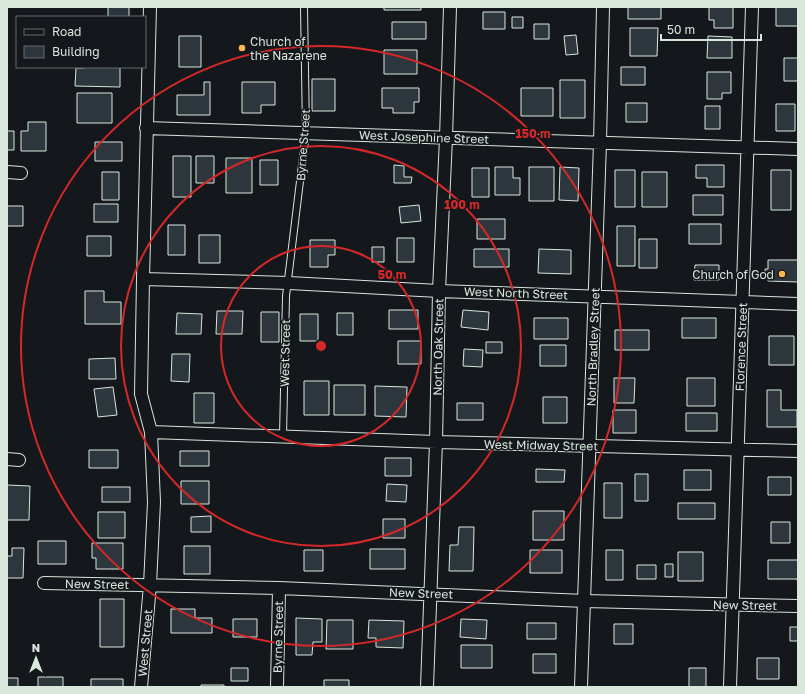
<svg xmlns="http://www.w3.org/2000/svg" width="805" height="694" font-family="'Golos Text',sans-serif">
  <style>
    .building { fill: #2c363c; stroke: #d8e6dc }
    .lines { fill: none; stroke-linecap: round; stroke-linejoin: round }
    .service-casing { stroke: #d8e6dc; stroke-width: 8 }
    .minor-casing { stroke: #d8e6dc; stroke-width: 14 }
    .service { stroke: #14181c; stroke-width: 6 }
    .minor { stroke: #14181c; stroke-width: 12 }
    .ring { fill: none; stroke: #d62828; stroke-width: 2 }
    .poi-dot { fill: #ffb74d; stroke: #14181c; stroke-width: 1.5 }
    .labels { text-anchor: middle; dominant-baseline: central; stroke-width: 3; stroke-linejoin: round; paint-order: stroke }
    .poi-label { font-size: 12px; fill: #d8e6dc; stroke: #14181c; text-anchor: start }
    .street-label { font-size: 12px; fill: #d8e6dc; stroke: #14181c }
    .centre { fill: #d62828; stroke: #14181c; stroke-width: 2 }
    .ring-label { font-size: 12px; text-anchor: middle; font-weight: bold; fill: #d62828; stroke: #14181c; stroke-width: 3; stroke-linejoin: round; paint-order: stroke }
  </style>
  <rect width="100%" height="100%" fill="#14181c"/>
  <path class="building" d="M108,7H129V17H108Z
    M384,7H421V10H384Z
    M628,7H661V19H628Z
    M709,7H733V28H714V20H709Z
    M776,7H798V26H776Z
    M483,12H505V29H483Z
    M512,17H523V28H512Z
    M392,22H426V39H392Z
    M534,24H549V39H534Z
    M630,28H658L657,56H630Z
    M576,35L578,54L566,55L564,36Z
    M179,36H201V67H179Z
    M708,36L732,37V58H707Z
    M384,50H417V74H384Z
    M784,58H798V81H784Z
    M84,67H120V87L75,86L76,68H84Z
    M621,67H645V85H621Z
    M707,72H731V93H722V99H707Z
    M312,79H335V111H312Z
    M560,80H585V118H560Z
    M204,82H210V115H177V95H204Z
    M242,82H275V105H261V113H242Z
    M382,88H419V102H414V113H393V108H382Z
    M521,88H553V116H521Z
    M77,93H112V123H77Z
    M626,103H647V122H626Z
    M776,104H795V131H776Z
    M705,106H720V129H705Z
    M28,122H46V151H21V131H28Z
    M7,131H14V150H7Z
    M95,142H122V161H95Z
    M173,156H191V197H173Z
    M196,156H214V183H196Z
    M226,158H252V193H226Z
    M260,160H278V185H260Z
    M394,165L404,166V177H412L411,183H394Z
    M696,165H724V187H707V178H696Z
    M495,167H513V178H520V195H495Z
    M529,167H554V201H529Z
    M560,167L579,168L578,201L559,200Z
    M472,168H489V197H472Z
    M615,170H635V207H615Z
    M771,170H791V210H771Z
    M102,172H119V200H102Z
    M642,172H667V207H642Z
    M693,195H723V215H693Z
    M94,204H118V222H94Z
    M419,205L421,221L401,223L399,207Z
    M7,206H23V226H7Z
    M477,219H505V239H477Z
    M689,224H721V244H689Z
    M168,225H185V255H168Z
    M617,226H635V266H617Z
    M199,235H220V263H199Z
    M87,236H111V256H87Z
    M397,238H414V262H397Z
    M639,239H657V268H639Z
    M310,240H335V255H328V267H310Z
    M372,247H384V262H372Z
    M474,249H509V267H474Z
    M539,249L571,250V274L538,273Z
    M768,260H798V282L768,281V278H765V269H768Z
    M695,265H719V280H694Z
    M85,291H104V302H121V324H85Z
    M389,310H418V329H389Z
    M463,310L489,312L488,330L461,327Z
    M217,311H243L242,334H216Z
    M261,312H279V342H261Z
    M177,313L202,314L201,334H176Z
    M337,313H353V335H337Z
    M300,314H318V341H300Z
    M534,318H568V339H534Z
    M682,318H716V338H682Z
    M615,330H649V350H615Z
    M769,336H794V365H769Z
    M398,341H421V364H398Z
    M486,342H502V353H486Z
    M540,345H566V366H540Z
    M464,349L483,350L482,367L463,366Z
    M172,354H190L189,382L171,381Z
    M115,358L116,379H89V359Z
    M614,378H635L634,403H614Z
    M687,378H715V406H687Z
    M304,381H329V415H304Z
    M334,385H365V415H334Z
    M375,386L407,387L406,417L375,416Z
    M113,387L117,415L98,417L94,389Z
    M767,390H781V410H797V427H767Z
    M194,393H214V423H194Z
    M543,397H567V423H543Z
    M457,403H483V420H457Z
    M613,410H636V433H613Z
    M686,413H717V431H686Z
    M89,450H118V468H89Z
    M180,451H209V466H180Z
    M385,458H411V476H385Z
    M536,469L565,470L564,482H536Z
    M684,470H711V490H684Z
    M635,474H648V501H635Z
    M768,477H791V495H768Z
    M181,481H209V504H181Z
    M604,483H622V518H604Z
    M387,484L407,485L406,502L386,501Z
    M7,485L30,486L29,520H7Z
    M102,487H130V502H102Z
    M678,503H715V519H678Z
    M533,511H564V540H533Z
    M98,512H125V538H98Z
    M211,516V532H191V517Z
    M383,519H405V538H383Z
    M771,522H790V543H771Z
    M459,527H474L473,571H449L450,545H458Z
    M38,541H66V564H38Z
    M92,543H123V569H96V558H92Z
    M184,546H210V574H184Z
    M12,548H24L23,578H7V556H12Z
    M370,549H405V569H370Z
    M304,550H323V571H304Z
    M530,550H562V573H530Z
    M606,550H623V580H606Z
    M678,552H703V581H678Z
    M768,560H798V583L797,579H768Z
    M665,564H673V577H665Z
    M637,565H656V579H637Z
    M100,599H124V647H100Z
    M171,609H195V618H212V633H171Z
    M296,618L322,619V642H313L312,655H296Z
    M233,619H257V637H233Z
    M461,619L487,620L486,639L460,637Z
    M327,620H353V649H326Z
    M369,620L404,621L403,648L376,647V638H368Z
    M527,623H556V639H527Z
    M614,624H633V644H614Z
    M790,627H798V641H790Z
    M461,645H492V668H461Z
    M533,654H556V673H533Z
    M757,658H779V679H757Z
    M231,668H248V681H231Z
    M689,668H706V687H689Z
    M38,677H63V687H38Z
    M7,678H18V687H7Z
    M91,679H123V687H91Z
    M324,680H349V687H324Z
    M201,685H224V687H201Z"/>
  <g class="lines">
    <g class="service-casing">
      <path id="service" d="M283,436L286,296L306,132L304,7"/>
    </g>
    <g class="minor-casing">
      <path id="minor" d="M146,128L798,149
        M7,172L21,173
        M143,279L289,283L439,291L798,304
        M151,432L436,442L798,451
        M7,459L19,460
        M44,583L279,588L585,601L798,606
        M141,687L150,585L154,502L151,432L141,394L143,279L150,7
        M277,687L279,588
        M427,687L436,442L439,291L446,138L450,7
        M581,687L600,143L603,7
        M730,687L752,7"/>
    </g>
    <use href="#service" class="service"/>
    <use href="#minor" class="minor"/>
  </g>
  <g class="ring">
    <circle cx="321" cy="346" r="100"/>
    <circle cx="321" cy="346" r="200"/>
    <circle cx="321" cy="346" r="300"/>
  </g>
  <g class="poi-dot">
    <circle cx="242" cy="48" r="4"/>
    <circle cx="782" cy="274" r="4"/>
  </g>
  <g class="labels">
    <g class="poi-label">
      <text x="250" y="41">Church of<tspan x="250" dy="14">the Nazarene</tspan></text>
      <text x="774" y="274" text-anchor="end">Church of God</text>
    </g>
    <g class="street-label">
      <text transform="translate(424 137) rotate(2)">West Josephine Street</text>
      <text transform="translate(303 145) rotate(-86)">Byrne Street</text>
      <text transform="translate(516 293) rotate(2)">West North Street</text>
      <text transform="translate(438 347) rotate(-89)">North Oak Street</text>
      <text transform="translate(593 347) rotate(-88)">North Bradley Street</text>
      <text transform="translate(741 347) rotate(-88)">Florence Street</text>
      <text transform="translate(285 353) rotate(-89)">West Street</text>
      <text transform="translate(541 445) rotate(1)">West Midway Street</text>
      <text transform="translate(97 584) rotate(1)">New Street</text>
      <text transform="translate(421 593) rotate(2)">New Street</text>
      <text transform="translate(745 605) rotate(1)">New Street</text>
      <text transform="translate(278 637) rotate(-89)">Byrne Street</text>
      <text transform="translate(145 643) rotate(-85)">West Street</text>
    </g>
  </g>
  <circle cx="321" cy="346" r="6" class="centre"/>
  <g class="ring-label">
    <text x="533" y="138">150 m</text>
    <text x="462" y="209">100 m</text>
    <text x="392" y="279">50 m</text>
  </g>
  <rect width="805" height="694" fill="none" stroke="#d8e6dc" stroke-width="16"/>
  <rect x="16" y="16" width="130" height="52" fill="#14181c" stroke="#626a69"/>
  <rect x="24" y="29" width="20" height="6" fill="#14181c" stroke="#626a69"/>
  <text x="52" y="36" font-size="12" fill="#d8e6dc">Road</text>
  <rect x="24" y="46" width="20" height="12" fill="#2c363c" stroke="#626a69"/>
  <text x="52" y="56" font-size="12" fill="#d8e6dc">Building</text>
  <g transform="translate(36 658)" stroke="#14181c" stroke-width="3" paint-order="stroke">
  <path d="M0-3L7 15L0 10L-7 15Z" fill="#d8e6dc"/>
  <text y="-6" font-size="11" font-weight="bold" text-anchor="middle" fill="#d8e6dc">N</text>
  </g>
  <path d="M661 34v6h100v-6" fill="none" stroke="#d8e6dc" stroke-width="2"/>
  <text x="667" y="34" font-size="12" fill="#d8e6dc" stroke="#14181c" stroke-width="3" paint-order="stroke">50 m</text>
</svg>
